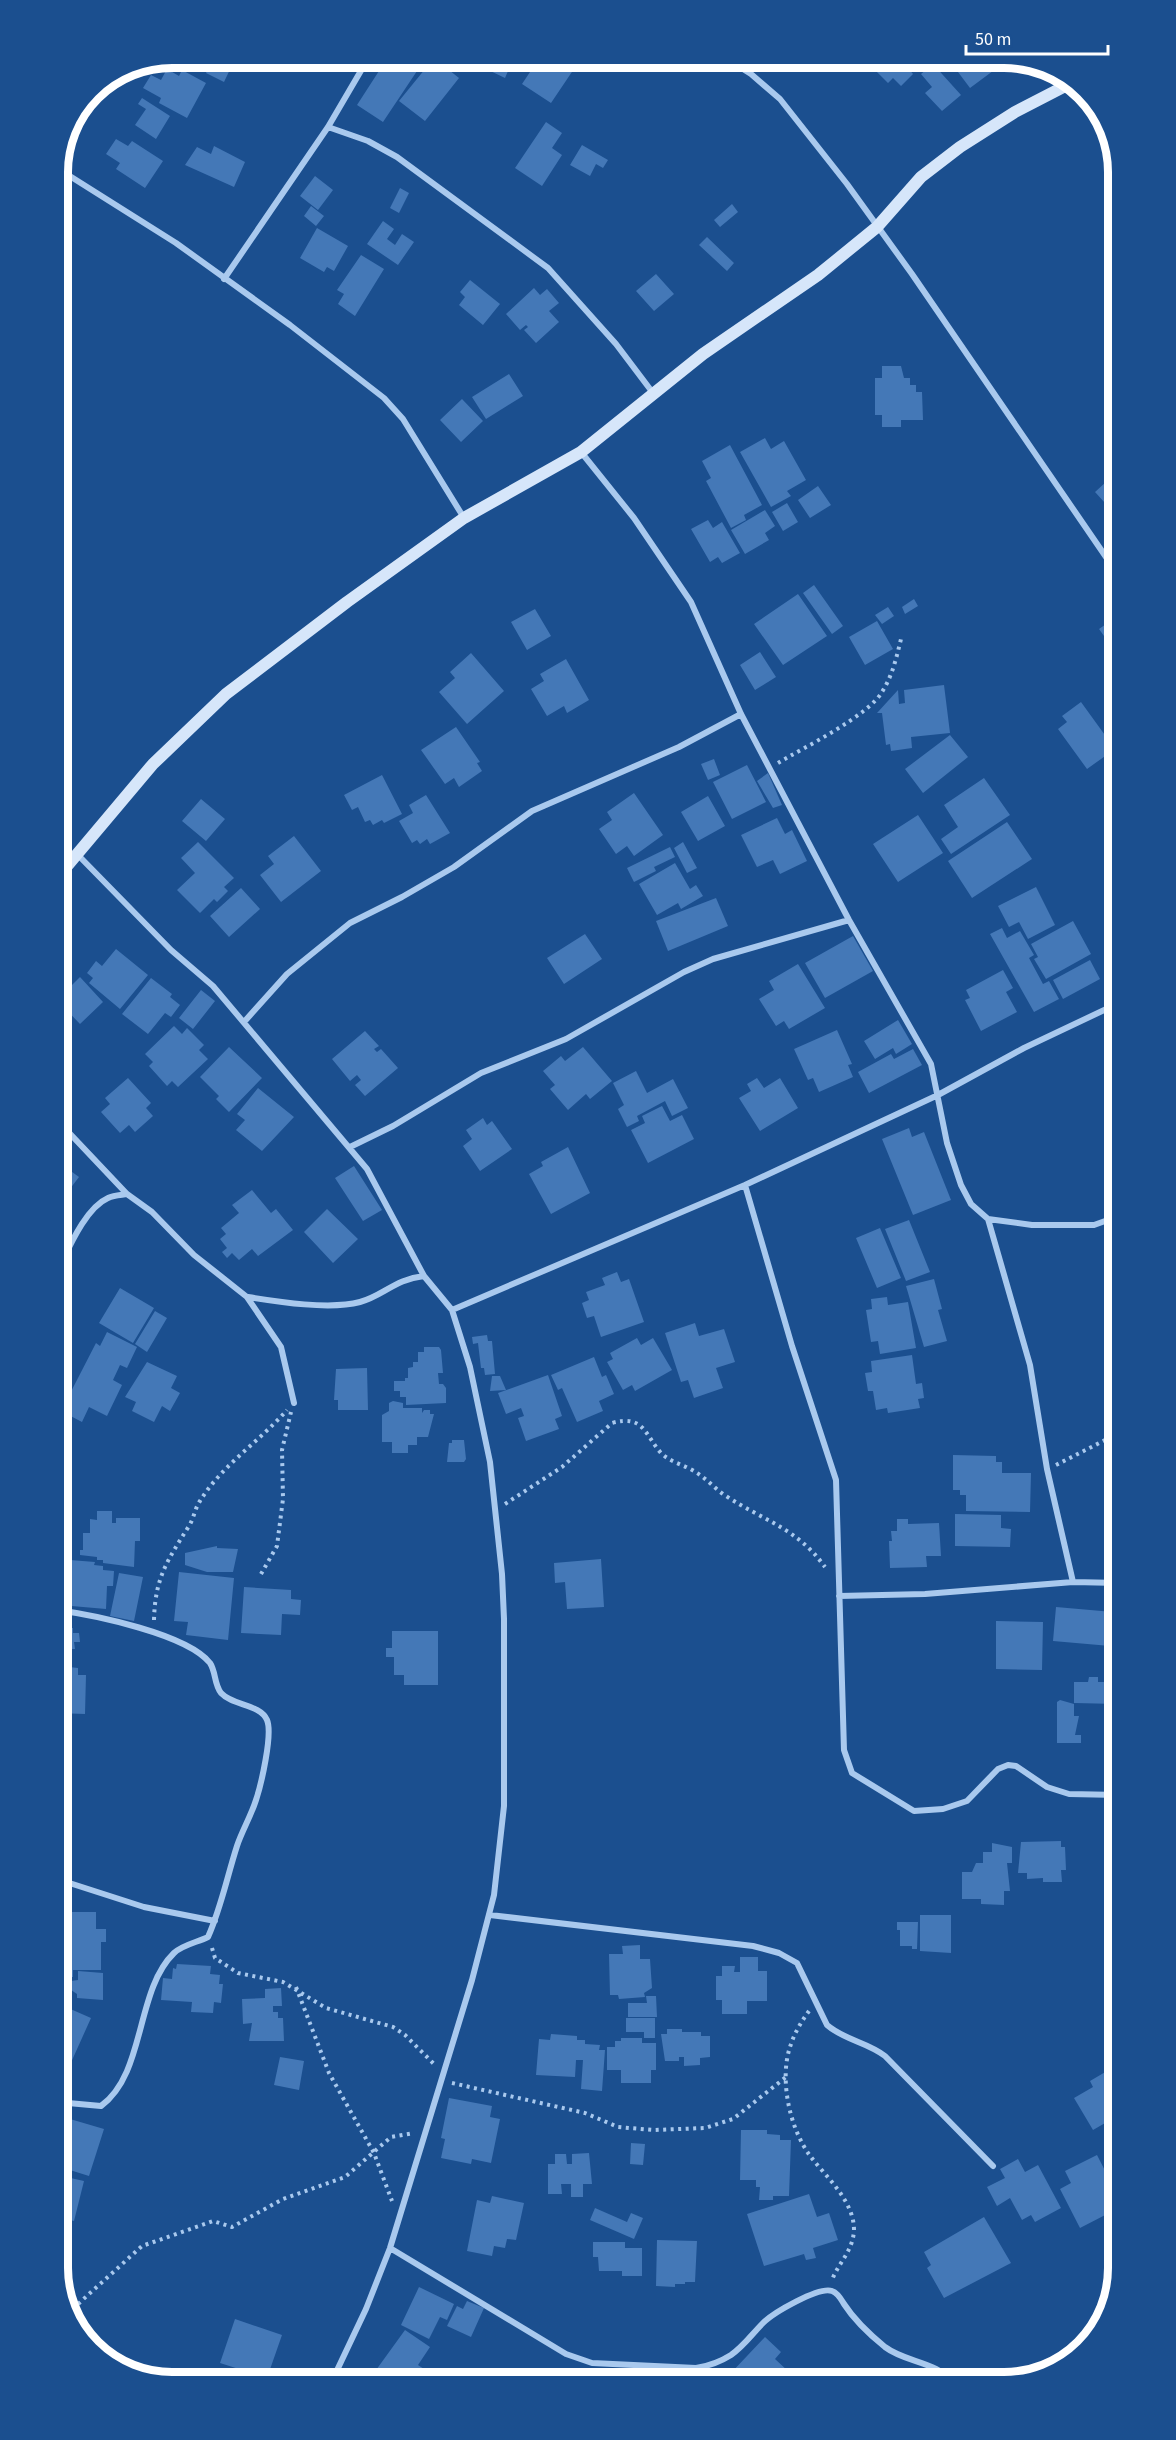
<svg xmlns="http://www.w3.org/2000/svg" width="1176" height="2440" font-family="'Source Sans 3',sans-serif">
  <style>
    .building { fill: #4478b7 }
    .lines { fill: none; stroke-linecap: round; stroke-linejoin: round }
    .path { stroke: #a9c9ee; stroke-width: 4; stroke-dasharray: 3 4.5; stroke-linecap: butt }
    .street { stroke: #a9c9ee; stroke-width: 6 }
    .secondary { stroke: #d6e6fa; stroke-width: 12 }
    .rim { fill: none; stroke: #fff; stroke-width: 8 }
  </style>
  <rect width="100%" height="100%" fill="#1b4f8f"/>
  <path class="building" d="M175,57H230L235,59L224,82L206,73L212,61L205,57L198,71L174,60Z
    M388,57H416L423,62L383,122L357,105Z
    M484,57H523L519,65L512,62L505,78L480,66Z
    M540,57H582L551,103L522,84Z
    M870,57H924L927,60L919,68L913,63L908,68L913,74L901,86L893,78L888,83L875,70L879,67Z
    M971,57H1002L1007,64L1002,67L1001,65L970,88L958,72L970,64L967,60Z
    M434,58L459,78L425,121L399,101Z
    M933,64L961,95L942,111L925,93L932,87L921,74Z
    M167,69L179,76L182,70L206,83L187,118L159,103L161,98L143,88L151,75L161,80Z
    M142,98L170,116L156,139L135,125L146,109L138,104Z
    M546,122L562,133L552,148L562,155L542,186L515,168Z
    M116,139L128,146L132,141L163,161L145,188L116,169L120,163L106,154Z
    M582,145L608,160L603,168L596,164L590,176L570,165Z
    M214,146L245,162L234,187L185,165L197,147L211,154Z
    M315,176L333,190L318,210L300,196Z
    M400,188L409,193L399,213L390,208Z
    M732,204L738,212L720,227L714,220Z
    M311,206L324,216L316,226L304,216Z
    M383,221L394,229L387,239L395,245L402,234L414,242L398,265L367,244Z
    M317,228L348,246L334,271L327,267L324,272L300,258Z
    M707,237L734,263L727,271L699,245Z
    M361,255L384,269L355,316L338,304L344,294L337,290Z
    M656,274L674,294L654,311L636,291Z
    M470,280L500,304L483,325L459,305L465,297L460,292Z
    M534,288L540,295L547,289L559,303L549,311L559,322L536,343L524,330L528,327L526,325L520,330L506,314Z
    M882,366H901L904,378H910V385H916V392H922L923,420H901V427H882V415H875V378H882Z
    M509,374L523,396L486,419L472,397Z
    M462,399L483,421L461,442L440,420Z
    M765,438L771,449L784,441L806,480L787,491L791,496L771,507L740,452Z
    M730,445L762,505L744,515L746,520L731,528L706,481L711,478L702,461Z
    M1118,471L1119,491L1105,503L1095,492Z
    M818,486L831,505L810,518L798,500Z
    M1119,495V516L1115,519L1105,505Z
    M787,503L798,522L783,531L772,512Z
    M765,510L775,526L765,533L769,540L745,554L731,530Z
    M708,520L713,528L722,522L740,553L722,563L718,557L710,562L691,529Z
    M814,585L843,626L832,634L803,593Z
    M798,594L827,636L783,665L754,624Z
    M914,599L918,606L905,614L902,607Z
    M888,607L894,616L882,624L875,615Z
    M535,609L551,636L527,650L511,622Z
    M1119,615V657L1099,629Z
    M877,621L893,649L865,665L849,637Z
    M760,652L776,677L755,690L740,665Z
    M471,653L504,691L467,724L439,692L455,678L450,672Z
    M566,659L589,700L567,713L564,706L547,716L531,689L544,681L540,674Z
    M944,685L950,733L911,737L912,748L891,751L890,744L886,745L882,713H877L898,690L899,704L905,703L904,690Z
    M1081,702L1115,749L1087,769L1058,729L1067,722L1062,716Z
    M456,727L480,762L477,763L482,771L459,787L454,778L445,784L421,750Z
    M950,735L968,757L923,793L905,769Z
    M714,759L720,775L708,780L701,764Z
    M747,765L766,802L732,819L713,782Z
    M768,773L782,805L773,808L757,781Z
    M382,775L402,814L384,823L382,820L373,825L370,820L365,822L358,807L352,810L344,795Z
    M984,778L1010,815L951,854L941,839L958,827L944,805Z
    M634,793L663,835L634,856L627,846L616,854L599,829L612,820L607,812Z
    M426,795L450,833L430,844L427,839L420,844L417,840L412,843L399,821L413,813L409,805Z
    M708,796L725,826L698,841L681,812Z
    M201,799L225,819L206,841L182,821Z
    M918,815L943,853L898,882L873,844Z
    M777,818L785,834L792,830L807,861L780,874L773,860L757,867L741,835Z
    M1007,822L1032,859L972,898L948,861Z
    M294,836L321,871L281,902L260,875L274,864L268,856Z
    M198,842L234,878L224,887L228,891L217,902L214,899L200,913L177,890L195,873L181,858Z
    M683,842L697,868L687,873L674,848Z
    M670,847L675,857L654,867L656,871L634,882L627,868Z
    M675,863L690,889L696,885L703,896L681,909L678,903L657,915L639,884Z
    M1036,887L1055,925L1028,939L1019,922L1009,927L998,906Z
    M241,888L260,909L229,937L210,916Z
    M716,898L728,926L668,951L656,921Z
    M1073,921L1091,954L1046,979L1034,959L1038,957L1031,944Z
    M1002,928L1007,938L1020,931L1034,955L1029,958L1043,984L1049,981L1059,999L1034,1012L990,934Z
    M585,934L602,959L564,984L547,958Z
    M853,936L873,971L825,998L805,963Z
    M116,949L148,975L120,1009L89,983L93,978L87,973L96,961L102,966Z
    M1090,960L1100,979L1063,999L1053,980Z
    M798,964L825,1008L789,1029L784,1021L776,1026L759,999L774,990L769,981Z
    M1003,970L1013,988L1006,992L1017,1012L981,1031L965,1000L970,998L966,990Z
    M80,977L103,1002L80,1024L57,1000Z
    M151,978L172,994L170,997L180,1005L171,1017L165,1013L148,1034L122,1014Z
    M201,990L215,1001L193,1029L179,1018Z
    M898,1020L912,1044L896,1054L893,1048L875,1059L864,1041Z
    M174,1026L182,1034L187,1028L204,1045L199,1050L208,1059L178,1087L172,1081L167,1086L149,1066L153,1062L145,1054Z
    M837,1030L852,1064L848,1065L853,1077L819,1092L813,1078L808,1080L794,1049Z
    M365,1031L379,1046L374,1049L377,1052L381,1049L398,1068L365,1096L355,1085L361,1080L357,1075L350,1081L332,1059Z
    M229,1047L262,1078L229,1112L216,1099L219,1096L200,1077Z
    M583,1047L612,1081L590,1099L586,1094L568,1110L550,1089L555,1085L543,1071L561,1056L565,1061Z
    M913,1049L922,1065L869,1093L858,1072L891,1054L894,1059Z
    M636,1071L647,1093L673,1079L688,1108L672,1116L665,1101L637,1116L639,1121L627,1127L618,1109L624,1105L613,1083Z
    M128,1078L151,1103L146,1108L153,1116L135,1132L129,1125L120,1133L101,1112L110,1104L105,1098Z
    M757,1078L764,1088L780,1078L798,1108L760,1131L739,1098L751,1091L747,1084Z
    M258,1088L294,1117L262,1151L236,1130L245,1120L237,1114Z
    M662,1106L670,1121L682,1115L694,1139L648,1163L631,1130L645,1123L642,1116Z
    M483,1118L487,1125L492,1121L512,1149L480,1171L463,1146L472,1139L466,1130Z
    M909,1128L912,1137L924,1132L951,1200L913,1215L882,1139Z
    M568,1147L590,1193L551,1214L529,1174L543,1166L541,1162Z
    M57,1161L79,1177L57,1206Z
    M354,1166L382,1210L363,1221L335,1178Z
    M252,1190L271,1213L276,1209L293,1230L258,1256L252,1249L239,1260L232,1253L227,1258L222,1252L227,1248L220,1239L226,1234L221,1228L239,1213L232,1205Z
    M327,1209L358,1239L333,1263L304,1232Z
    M909,1220L930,1272L906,1281L885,1229Z
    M880,1228L901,1278L877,1288L856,1238Z
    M617,1272L621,1282L629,1279L644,1322L601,1337L594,1316L587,1318L582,1303L589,1300L586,1292L605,1285L602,1278Z
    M934,1279L942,1309L938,1310L947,1341L924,1347L906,1286Z
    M120,1288L154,1308L133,1343L99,1323Z
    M887,1297L888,1305L908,1302L916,1348L880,1354L878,1341L871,1342L866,1310L872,1309L871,1299Z
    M155,1311L167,1318L147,1352L135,1344Z
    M695,1323L699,1336L724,1329L735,1362L716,1368L723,1388L694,1398L688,1380L681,1382L665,1333Z
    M107,1332L137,1347L127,1368L120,1365L113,1380L122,1385L107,1416L89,1407L82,1422L61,1411L96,1343L100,1346Z
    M487,1335L488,1341H492L495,1374L485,1375L484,1368H481L478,1343L473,1344L472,1337Z
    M637,1338L641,1345L653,1338L672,1370L635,1391L632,1385L623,1390L607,1362L613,1359L610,1353Z
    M424,1347H439L441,1350L443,1373H438L439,1384H443L446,1388V1403L406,1405V1397H400V1391H394V1381H405V1378H408V1368L413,1367V1362H418V1352H424Z
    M912,1355L916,1384L922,1383L924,1398L918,1399L920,1408L888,1413L887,1408L876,1410L873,1391H868L865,1373L872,1372L871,1361Z
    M594,1357L602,1377L606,1375L614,1394L599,1401L603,1411L577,1422L562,1388L558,1390L551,1375Z
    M147,1362L177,1376L171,1388L180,1393L170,1411L162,1406L154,1422L132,1411L136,1402L125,1397Z
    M367,1368L368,1410H338V1400H334L336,1369Z
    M548,1375L562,1416L555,1419L559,1429L526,1441L518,1418L524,1416L521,1408L506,1414L498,1393Z
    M492,1376H500L506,1390L490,1391Z
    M393,1401L403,1403V1408H422V1413L424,1410H430V1414H434L428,1437H417V1445H408V1453H392V1442H382V1415L389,1411V1403Z
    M452,1440H464L466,1459L464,1462H447L449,1443H452Z
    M953,1455L996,1456V1462H1002V1473H1031L1030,1512L966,1511V1495H960V1490H953Z
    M97,1511H112V1523H116V1518H140V1541H135L134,1567L103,1563V1560H97V1557L80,1555V1550H83V1533H90V1519L97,1520Z
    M955,1514L1001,1515V1528L1011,1529L1010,1547L955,1546Z
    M897,1519H908V1524L939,1523L941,1556H926L927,1567L890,1568L889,1541H892L891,1531H897Z
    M217,1546V1548L238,1549L233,1572H207L185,1565V1553Z
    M601,1559L604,1607L567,1609L565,1582L555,1583L554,1563Z
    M70,1560L95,1562L94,1565L103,1566V1570L114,1571L113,1586H107L106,1609L60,1605L61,1580L68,1581Z
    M179,1572L234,1578L228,1640L186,1635L188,1622L174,1621Z
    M119,1573L143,1577L134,1621L110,1616Z
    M244,1587L291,1590V1599L301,1600L300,1615L282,1614L281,1635L241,1633Z
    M1056,1607L1113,1612L1110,1646L1053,1641Z
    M57,1620H62L63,1628H73V1633H79L80,1642H74L75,1649H69V1657H57Z
    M996,1621L1043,1622L1042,1670L996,1669Z
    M392,1631H438V1685H404V1675H394V1657H386V1648H392Z
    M57,1661H70L69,1667L78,1668V1675H86L85,1714L57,1713Z
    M1089,1677H1098V1682H1119L1118,1704L1074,1703V1682H1088Z
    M1060,1700L1074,1704V1716H1079L1075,1735H1081V1743H1057V1702Z
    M1109,1708H1119V1759H1110Z
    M1061,1841V1847H1065L1066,1870H1061L1062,1882H1043V1878L1027,1879V1873H1018L1021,1842Z
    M992,1843L1012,1847V1863H1007L1010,1891H1004V1905L981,1904V1899H962V1872H972L976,1863H983V1852H992Z
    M61,1912H96V1929H106V1942H101V1970H73V1977H57V1925H61Z
    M920,1915H951V1953L920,1951Z
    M897,1922H918L917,1949H912V1946H900V1930H897Z
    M640,1945V1959H650L652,1988L644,1993L645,1997L619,1999L618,1995H610L609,1954H623L622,1946Z
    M740,1957H758V1971H767V2001H747V2014H722V2000H716V1976H722V1966H735L734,1972H740Z
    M177,1964L211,1966L210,1974L220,1975L219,1984H223L221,2003L214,2002L213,2013L191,2012L192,2002L161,2000L163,1978L172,1979L173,1968L176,1969Z
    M78,1971L103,1973V2000L77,1998V1994L71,1990V1981L78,1980Z
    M281,1988L282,2006H273V2012H278V2018H283L284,2041H249L252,2023L243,2024L242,1999L265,1998V1989Z
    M646,1996H656L657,2017H628V2003H647Z
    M59,2004L91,2018L69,2067L57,2061V2032L65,2036L68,2030L57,2025Z
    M626,2018H655V2038H644V2032H626Z
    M667,2029H682V2032H701V2036H710V2057L700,2058V2065L684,2066V2057H679V2061H665L661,2034H667Z
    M551,2034L577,2036V2040H585V2044L600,2045L599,2050H605L602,2091L581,2089L583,2060H576L575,2077L536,2075L539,2039L550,2040Z
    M621,2038H642V2043H656V2070H651V2083H621V2070H607V2047H615V2041H621Z
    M280,2057L304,2061L299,2090L274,2085Z
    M1107,2071L1119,2092V2115L1093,2130L1074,2098L1093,2087L1090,2081Z
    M449,2098L492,2106L490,2117L500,2119L491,2163L472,2159L471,2164L441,2158L445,2139L441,2138Z
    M70,2119L104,2129L89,2176L57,2166Z
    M741,2130H767V2134L780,2135V2140H791L789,2196H773V2200H759L760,2187H756V2180H740Z
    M631,2143L645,2144L643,2165L630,2164Z
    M589,2153L592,2184H583V2197H571V2184H561L562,2194H548V2164H555V2154H566L567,2164H572V2154Z
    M1097,2155L1119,2198L1107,2205L1111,2212L1080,2228L1060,2189L1071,2183L1065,2171Z
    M1018,2159L1025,2172L1038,2165L1061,2208L1035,2222L1031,2215L1022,2220L1010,2198L997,2206L987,2187L1005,2178L1000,2169Z
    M57,2175L84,2181L74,2221L57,2217Z
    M809,2194L817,2217L829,2213L838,2240L813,2248L816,2258L806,2260L804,2254L764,2266L747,2214Z
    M492,2196L524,2203L516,2240L507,2239L505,2248L494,2246L492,2256L467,2251L477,2200L490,2203Z
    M595,2208L627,2222L631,2213L643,2218L634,2239L590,2220Z
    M984,2217L1011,2263L944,2298L927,2268L931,2265L924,2252Z
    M657,2240L697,2241L695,2282H685V2284H675V2287L656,2286Z
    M593,2242H625V2248H642V2276H622V2271H599L598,2257H593Z
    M419,2287L454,2304L447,2320L440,2317L429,2339L401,2325Z
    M467,2301L484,2308L471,2337L447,2326L457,2306L463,2309Z
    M235,2319L282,2335L267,2378L220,2363Z
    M405,2330L430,2347L418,2365L430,2373L423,2383H395L386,2377L380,2383L371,2377Z
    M765,2337L781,2352L775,2359L801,2383H716L713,2380L724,2368L730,2374Z"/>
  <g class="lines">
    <path class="path" d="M778,763C803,748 868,716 882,692C893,675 897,655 902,635
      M1056,1465L1119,1433
      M505,1504L562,1467L612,1423C644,1414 645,1435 661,1453C671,1463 686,1465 697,1473C707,1479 715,1489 726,1496C764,1521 797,1528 825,1567
      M261,1574L277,1546L283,1499L282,1450L291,1412
      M154,1620C155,1578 167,1561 189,1526C194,1518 195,1508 200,1501C221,1466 260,1441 287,1410
      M212,1948L215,1958L238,1973L283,1982L326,2008L393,2027L405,2035L434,2064
      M296,1987L329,2073L374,2153L392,2201
      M809,2011C801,2022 794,2034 790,2047C779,2080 790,2130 811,2157C827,2178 854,2201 854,2230C853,2251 839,2262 832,2280
      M452,2083L585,2113L618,2127L654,2130L705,2128L733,2119L786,2077
      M67,2314L142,2246L213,2221L232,2227L283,2199L345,2177L391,2137L414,2133"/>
    <path class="street" d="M724,57L751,74L780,99L847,184L912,274L1119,576
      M88,97L95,87
      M328,127L368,141L397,157L548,268L616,344L653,393
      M57,168L176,243L290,325L384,398L403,419L464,518
      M224,279L328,127L369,57
      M581,452L634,518L691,602L741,714L849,920L931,1064L947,1143L961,1185L971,1204L988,1219L1032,1225H1094L1119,1216
      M77,854L171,950L213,986L367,1169L424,1276L452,1310L470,1367L490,1462L502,1574L504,1619V1806L494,1895L472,1980L390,2248L366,2309L331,2383
      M244,1022L287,974L350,923L402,897L454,867L532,811L679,747L741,714
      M57,1120L127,1194L152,1212L194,1255L247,1297L281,1347L294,1403
      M350,1147L393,1126L481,1073L566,1039L684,972L713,959L849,920
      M745,1185L792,1346L836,1480L844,1750L852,1773L914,1811L943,1809L967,1801L998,1769L1008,1765L1016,1766L1047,1787L1069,1794L1119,1795
      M988,1219L1030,1365L1047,1469L1073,1582
      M57,1272C68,1250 85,1208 108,1198C114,1195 121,1195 127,1194
      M248,1297C279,1302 330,1310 360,1302C383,1296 395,1279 424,1276
      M452,1310L745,1185L938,1095L1024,1048L1119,1003
      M839,1596L925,1594L1073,1582L1119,1583
      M57,1879L144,1907L215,1921
      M490,1915L753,1946L779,1953L797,1963L827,2025C844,2040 867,2042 885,2056L993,2166
      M57,2102L101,2106C146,2073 135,1991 174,1953C182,1945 198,1942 208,1937C221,1908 227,1877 237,1846C242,1831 251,1816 256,1800C261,1785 273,1734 267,1720C260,1704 233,1706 221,1693C214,1684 216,1672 210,1663C187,1634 94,1615 57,1610
      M390,2248L566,2354L592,2363L696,2368C709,2366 720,2362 731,2355C744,2346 752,2334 763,2323C773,2313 819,2286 832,2291C838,2293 841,2299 844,2304C855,2321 869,2334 885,2347C906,2363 937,2361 953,2383
      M101,2355L165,2383"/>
    <path class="secondary" d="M57,878L153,764L226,694L347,602L464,518L581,452L703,354L818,275L877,227L921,177L960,147L1015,112L1075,81"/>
  </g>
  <path d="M0 0H1176V2440H0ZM172 68H1004A104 104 0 0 1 1108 172V2268A104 104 0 0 1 1004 2372H172A104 104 0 0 1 68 2268V172A104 104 0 0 1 172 68Z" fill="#1b4f8f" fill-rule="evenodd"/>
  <path class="rim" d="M172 68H1004A104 104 0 0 1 1108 172V2268A104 104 0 0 1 1004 2372H172A104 104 0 0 1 68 2268V172A104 104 0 0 1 172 68Z"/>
  <path d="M966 45v9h142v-9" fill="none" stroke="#ffffff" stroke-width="3"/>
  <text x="975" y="45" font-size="18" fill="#ffffff" stroke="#1b4f8f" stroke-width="4.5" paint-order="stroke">50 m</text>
</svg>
